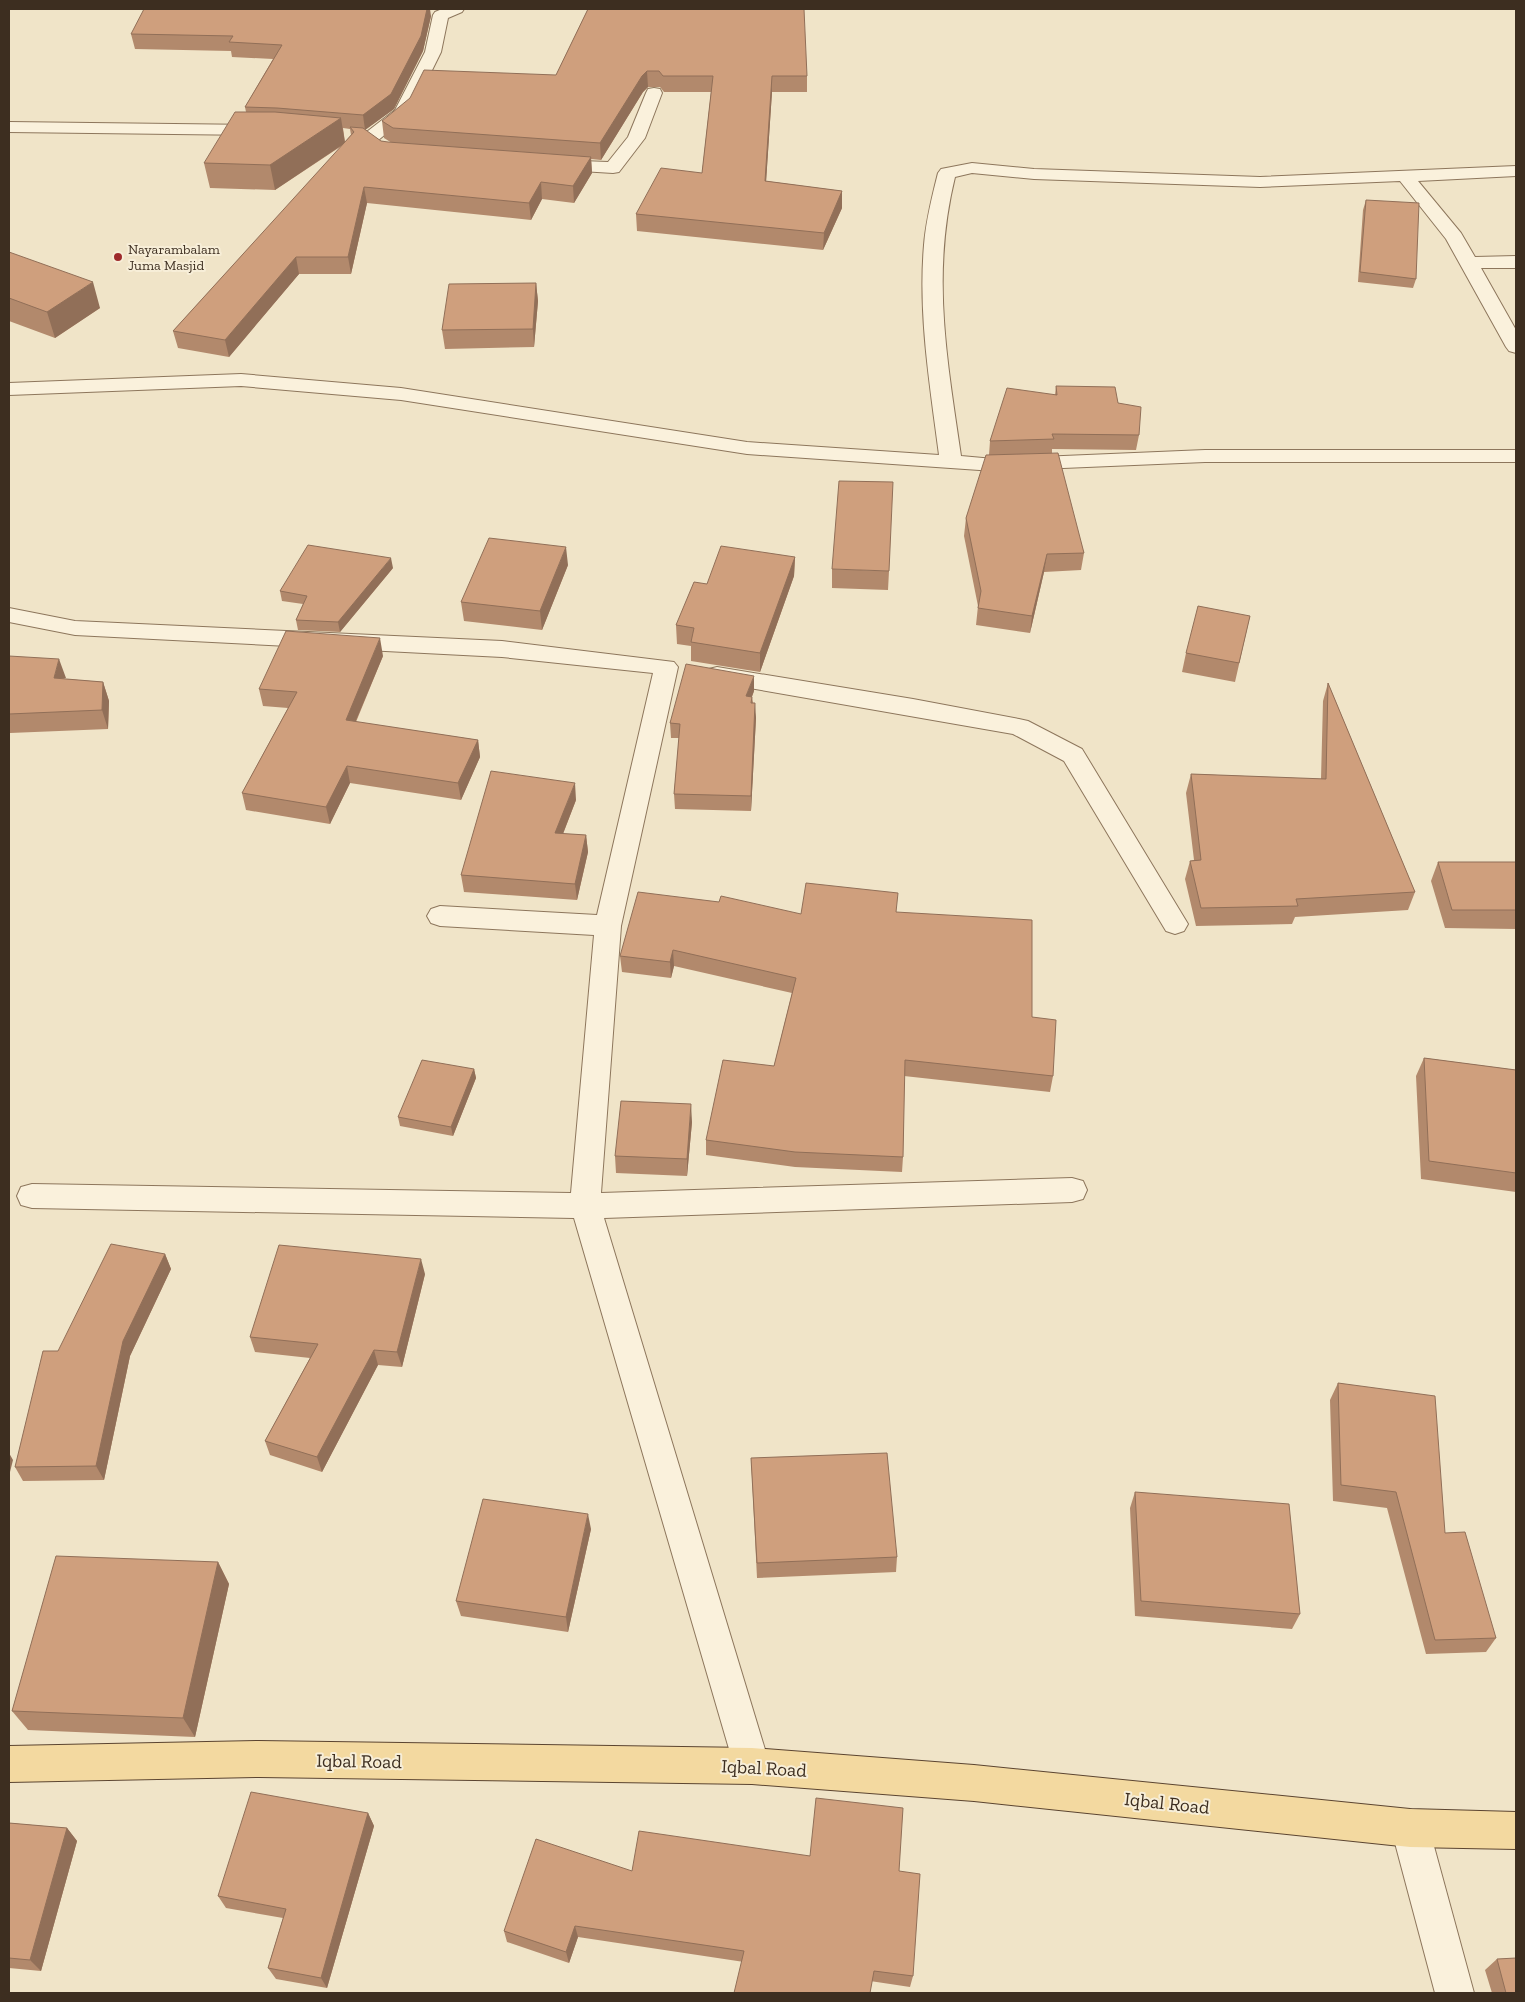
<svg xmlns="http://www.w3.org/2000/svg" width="1525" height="2002" font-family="'Zilla Slab',serif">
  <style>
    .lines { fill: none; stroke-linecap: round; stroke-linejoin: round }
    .minor-casing { stroke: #8d765c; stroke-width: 2 }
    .major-casing { stroke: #5b4430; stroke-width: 2 }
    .minor { fill: #faf1dc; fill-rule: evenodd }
    .major { fill: #f3d9a0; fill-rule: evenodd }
    .wall { fill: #b2896c; fill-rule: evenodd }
    .shaded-wall { fill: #916f58 }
    .building { fill: #cf9f7d; stroke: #916f58 }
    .poi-dot { fill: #9e2a2b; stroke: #f7eed8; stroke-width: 2 }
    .labels { text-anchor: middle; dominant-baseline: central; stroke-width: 4; stroke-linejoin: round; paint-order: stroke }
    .far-poi-label { font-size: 14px; fill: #3d2e20; stroke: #f7eed8; text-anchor: start }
    .near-street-label { font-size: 19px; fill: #3d2e20; stroke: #f7eed8 }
  </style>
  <rect width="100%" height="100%" fill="#f0e4c8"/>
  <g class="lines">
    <g class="minor-casing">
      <path id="minor" d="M442,9H464L462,12L448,18L441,52L411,113L376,142L370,143L364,142L361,138L364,134L395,110L425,52L433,15L435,12Z
        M654,88L660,89L662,93L645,138L619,172L613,173L549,169L546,165L549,161L555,160L608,162L628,137L646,93L648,89Z
        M9,122L262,125L268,126L271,130L268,134L262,135L9,132Z
        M972,163L1034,169L1260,177L1516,166V176L1418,181L1461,233L1475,257L1516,256V268H1481L1516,330V353L1509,351L1506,347L1446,239L1400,181L1260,187L1034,179L972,173L955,177C931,275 947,359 961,456L994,459L1205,450H1516V462H1205L994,471L747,454L401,400L241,386L9,395V383L241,374L401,388L747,442L939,455C930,386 918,315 924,245C926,220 932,197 938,173L941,169Z
        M9,608L75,621L502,641L674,662L678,667L621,926L601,1193L1072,1178L1083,1181L1087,1190L1083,1199L1072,1202L604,1218L770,1766L765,1779L752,1784L739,1779L734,1766L574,1218L32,1208L21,1205L17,1196L21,1187L32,1184L571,1193L594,935L440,926L431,923L427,916L431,909L440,906L597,915L653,673L502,657L75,635L9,622Z
        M717,667L913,699L1019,719L1028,721L1082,749L1188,924L1184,931L1175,934L1166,931L1064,761L1013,734L709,681L705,675L709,669Z
        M1410,1809L1423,1815L1429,1828L1474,1993H1435L1391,1828L1397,1815Z"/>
    </g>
    <g class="major-casing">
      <path id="major" d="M259,1741L752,1748L974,1765L1410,1809L1516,1812V1849L1410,1847L974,1801L752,1784L259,1777L9,1782V1746Z"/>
    </g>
    <use href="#minor" class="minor"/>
    <use href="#major" class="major"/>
  </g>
  <path class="wall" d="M588,9L807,76V92H772L766,181L842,191V208L823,250L637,231L636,214L702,173L711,92H664L660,87H648L643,92L601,160L591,159L592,173L574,203L542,199L531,220L367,203L351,274H299L229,357L178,348L173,331L343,145L275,190L210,188L204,163L246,112L245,107L273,59L232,57L231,51L135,49L131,34L431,16L423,51L394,109L365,130L381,141L392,143L384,138L382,121L556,75ZM343,128L350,129L351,135L345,142Z
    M1366,200L1416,279L1413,288L1358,282L1363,210Z
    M9,252L100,308L55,338L9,321Z
    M536,283L538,301L534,347L445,349L442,330Z
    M1056,386L1118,403L1139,435L1136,450L1052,449V453L1084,553L1081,570L1044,572L1030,633L976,625L978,606L964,536L966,518L989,455L990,441L1055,395Z
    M795,557L794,576L760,672L691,661V646L677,644L676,625L707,584Z
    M568,565L542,630L464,621L461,602Z
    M393,568L340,632L298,630L296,620L303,604L282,601L280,591Z
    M832,569L889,571L888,590L832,588Z
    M1250,616L1235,682L1182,672L1186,653Z
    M9,656L66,679L103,682L109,701L108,729L10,733L9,736Z
    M383,656L356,722L478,740L480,757L461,800L350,783L330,824L246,810L242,793L288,708L263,706L259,689Z
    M1328,683L1415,892L1408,910L1295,917L1292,924L1196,926L1185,879L1190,861L1194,860L1186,793L1191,774L1321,779L1323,701Z
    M754,691L752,697L756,718L751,811L675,809L674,794L679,738H671L670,723Z
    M576,800L563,834L586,835L588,852L577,900L464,892L461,875Z
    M1438,862H1516V929L1445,928L1431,881Z
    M896,912L1032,1017L1053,1076L1050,1092L904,1076L903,1157L902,1172L795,1167L706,1155V1140L774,1066L792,993L674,966L671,978L622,972L620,956L801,914Z
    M1424,1058L1516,1070V1192L1421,1179L1416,1076Z
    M474,1069L476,1078L453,1136L400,1126L398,1117Z
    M692,1122L687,1176L616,1173L615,1156Z
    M165,1254L171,1269L130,1356L104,1480L23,1481L15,1467L58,1351Z
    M425,1274L402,1367L378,1365L322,1472L270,1455L265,1441L310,1358L255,1352L250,1337Z
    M1338,1383L1445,1533L1496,1638L1486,1652L1426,1654L1387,1508L1333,1501L1330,1400Z
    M751,1458L897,1557L896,1572L757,1578Z
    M1135,1492L1300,1614L1292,1629L1135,1616L1130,1508Z
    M591,1529L568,1632L461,1616L456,1601Z
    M218,1562L229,1584L195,1737L28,1730L12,1711Z
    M368,1813L374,1826L327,1988L276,1979L268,1968L283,1918L226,1908L218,1896Z
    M9,1823L67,1828L77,1841L41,1971L9,1968Z
    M632,1871H899L913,1976L910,1987L578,1937L569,1963L507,1942L504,1931Z
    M1497,1959L1516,1993H1492L1485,1970Z"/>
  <path class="shaded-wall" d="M427,9H430L431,16L423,51L394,109L365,130L363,115Z
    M647,71L648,87L643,92L601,160L600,143L642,76Z
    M772,76V92L765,198V181Z
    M341,118L345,143L275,190L270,165Z
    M591,157L592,173L574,203L573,186Z
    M541,182L542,199L531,220L529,203Z
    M364,187L367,203L351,274L348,257Z
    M842,191V208L823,250L824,233Z
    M296,257L299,274L229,357L225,340Z
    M93,282L100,308L55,338L47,312Z
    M536,283L538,301L534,347L533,329Z
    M566,547L568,565L542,630L540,611Z
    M1047,554L1044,572L1030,633L1032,616Z
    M795,557L794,576L760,672V653Z
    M391,558L393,568L340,632L338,622Z
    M380,638L383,656L349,737L346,720Z
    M59,659L66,678H54Z
    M754,676V691L746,711V696Z
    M103,682L109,701L108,729L102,710Z
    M755,703L756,718L751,811V796Z
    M478,740L480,757L461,800L458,783Z
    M347,766L350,783L330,824L326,807Z
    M575,783L576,800L557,849L555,833Z
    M586,835L588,852L577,900L575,884Z
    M673,950L674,966L671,978L670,962Z
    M474,1069L476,1078L453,1136L451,1127Z
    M691,1104L692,1122L687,1176V1159Z
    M165,1254L171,1269L130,1356L104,1480L96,1466L123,1341Z
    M421,1259L425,1274L402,1367L397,1352Z
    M374,1350L378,1365L322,1472L317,1457Z
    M9,1453L13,1460L9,1476Z
    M588,1514L591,1529L568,1632L566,1617Z
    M218,1562L229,1584L195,1737L183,1718Z
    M368,1813L374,1826L327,1988L321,1978Z
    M67,1828L77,1841L41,1971L30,1960Z
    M575,1926L578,1937L569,1963L566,1952Z"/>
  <path class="building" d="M144,9H427L421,36L391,94L363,115L277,108L245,107L282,45L229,42L233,36L131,34Z
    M588,9H804L807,76H772L765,181L842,191L824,233L636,214L661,168L702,173L713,76H663L659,71H647L642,76L600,143L393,128L382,121L410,98L424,70L556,75Z
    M235,112H275L341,118L270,165L204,163Z
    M350,127L363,128L381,141L388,142L591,157L573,186L541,182L529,203L364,187L348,257H296L225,340L173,331L354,132Z
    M1366,200L1419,203L1416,279L1360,272Z
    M9,252L93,282L47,312L9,298Z
    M536,283L533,329L442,330L449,284Z
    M1056,386L1115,387L1118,403L1141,407L1139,435L1052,434L1054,439L990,441L1007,388L1057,395Z
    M1058,453L1084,553L1047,554L1032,616L978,608L981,591L966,518L986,455Z
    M839,481L893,482L889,571L832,569Z
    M489,538L566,547L540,611L461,602Z
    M308,545L391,558L338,622L296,620L307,596L280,591Z
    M721,546L795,557L760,653L691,642L694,628L676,625L694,582L707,584Z
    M1198,606L1250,616L1239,663L1186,653Z
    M286,631L380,638L346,720L478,740L458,783L347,766L326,807L242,793L297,692L259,689Z
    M9,656L59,659L54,678L103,682L102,710L9,714Z
    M686,664L754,676L746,696L752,697L751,703H755L751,796L674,794L680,724L670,723Z
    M1328,683L1415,892L1296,899L1298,906L1201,908L1190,861L1201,860L1191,774L1326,779Z
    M491,771L575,783L555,833L586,835L575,884L461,875Z
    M1438,862H1516V910H1452Z
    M806,883L898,893L896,912L1032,920V1017L1056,1020L1053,1076L905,1060L903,1157L795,1152L706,1140L723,1060L774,1066L796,978L673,950L670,962L620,956L638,892L719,902L721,896L801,914Z
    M1424,1058L1516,1070V1173L1429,1161Z
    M422,1060L474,1069L451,1127L398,1117Z
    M621,1101L691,1104L687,1159L615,1156Z
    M111,1244L165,1254L123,1341L96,1466L15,1467L43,1351H58Z
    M279,1245L421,1259L397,1352L374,1350L317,1457L265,1441L318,1344L250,1337Z
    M1338,1383L1435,1396L1445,1533L1465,1532L1496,1638L1435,1640L1396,1492L1341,1485Z
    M887,1453L897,1557L757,1563L751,1458Z
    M1135,1492L1289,1504L1300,1614L1141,1601Z
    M483,1499L588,1514L566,1617L456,1601Z
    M56,1556L218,1562L183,1718L12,1711Z
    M251,1792L368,1813L321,1978L268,1968L286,1909L218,1896Z
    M816,1798L903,1808L899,1871L920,1874L913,1976L874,1971L870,1993H734L744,1951L575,1926L566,1952L504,1931L536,1839L632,1871L639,1831L810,1856Z
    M9,1823L67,1828L30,1960L9,1958Z
    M1516,1958V1993H1506L1497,1959Z"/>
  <circle class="poi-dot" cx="118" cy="257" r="5"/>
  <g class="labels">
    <g class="far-poi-label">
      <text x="128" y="249">Nayarambalam<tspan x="128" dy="16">Juma Masjid</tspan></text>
    </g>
    <g class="near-street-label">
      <text transform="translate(359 1761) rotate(1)">Iqbal Road</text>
      <text transform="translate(764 1768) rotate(3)">Iqbal Road</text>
      <text transform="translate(1167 1803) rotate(6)">Iqbal Road</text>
    </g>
  </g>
  <rect width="1525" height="2002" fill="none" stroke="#3d2e20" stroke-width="20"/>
</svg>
